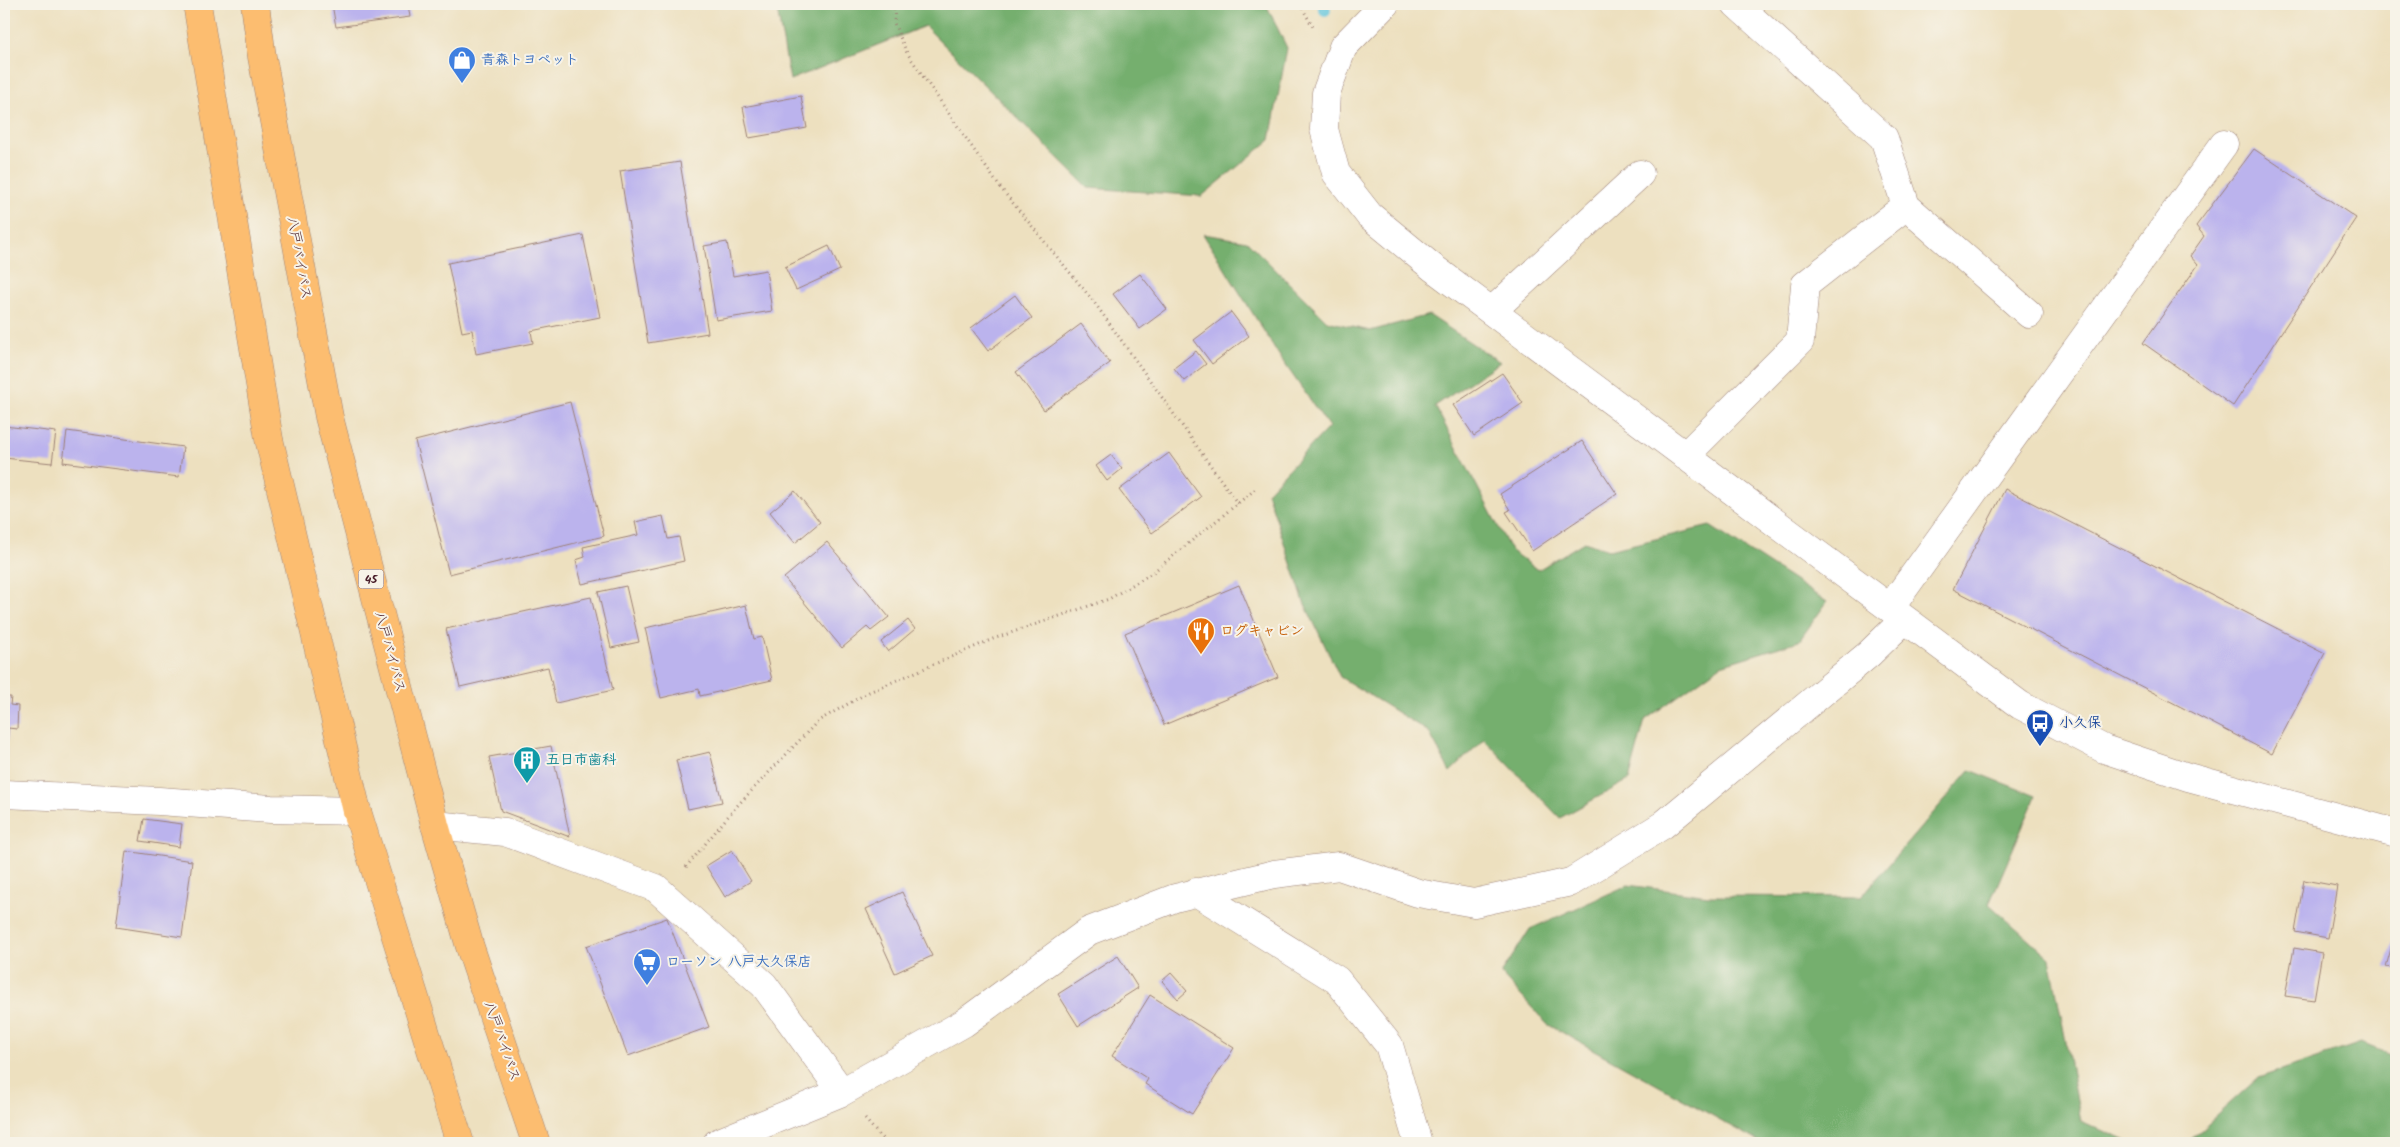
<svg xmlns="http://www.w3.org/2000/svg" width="2400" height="1147" font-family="Kalam,'Klee One',sans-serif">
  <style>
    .forest { fill: #75af6e; stroke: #60674c }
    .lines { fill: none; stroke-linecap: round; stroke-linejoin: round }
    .stream { stroke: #5fc4dc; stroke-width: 12 }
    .building { fill: #bbb3ed }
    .minor-casing { stroke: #9c8075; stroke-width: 29 }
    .highway-casing { stroke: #9c8075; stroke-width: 29 }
    .path { stroke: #9c8075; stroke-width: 3; stroke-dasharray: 1 4; stroke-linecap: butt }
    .minor { stroke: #fff; stroke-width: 28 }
    .highway { stroke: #fcbd6f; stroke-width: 28 }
    .labels { text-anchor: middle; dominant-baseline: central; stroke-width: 4; stroke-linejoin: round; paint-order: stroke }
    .shield { fill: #f7f3e8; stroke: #7e5f64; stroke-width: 1 }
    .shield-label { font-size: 12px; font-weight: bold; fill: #4a1f2b }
    .shop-label { font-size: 14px; font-weight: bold; fill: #366cbe; stroke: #f7f3e8; text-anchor: start }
    .street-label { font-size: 14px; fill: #4a1f2b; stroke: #f7f3e8 }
    .food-label { font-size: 14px; font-weight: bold; fill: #c56008; stroke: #f7f3e8; text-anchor: start }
    .transit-label { font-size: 14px; font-weight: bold; fill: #164399; stroke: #f7f3e8; text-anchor: start }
    .culture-label { font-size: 14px; font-weight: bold; fill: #0d838f; stroke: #f7f3e8; text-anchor: start }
  </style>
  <rect width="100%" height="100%" fill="#f7f3e8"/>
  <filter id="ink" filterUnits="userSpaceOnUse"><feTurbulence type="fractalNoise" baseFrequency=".02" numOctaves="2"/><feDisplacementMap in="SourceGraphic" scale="10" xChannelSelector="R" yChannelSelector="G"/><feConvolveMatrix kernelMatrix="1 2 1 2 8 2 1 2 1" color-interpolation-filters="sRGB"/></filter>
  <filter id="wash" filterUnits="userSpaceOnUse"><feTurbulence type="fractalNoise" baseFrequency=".0096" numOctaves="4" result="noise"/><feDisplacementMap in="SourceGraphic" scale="20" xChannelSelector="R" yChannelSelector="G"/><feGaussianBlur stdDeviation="1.12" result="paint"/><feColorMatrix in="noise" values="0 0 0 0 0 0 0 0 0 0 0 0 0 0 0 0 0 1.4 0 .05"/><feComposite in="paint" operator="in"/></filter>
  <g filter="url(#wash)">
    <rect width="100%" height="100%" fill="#ede0bf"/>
    <path class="forest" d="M776,4H1266L1287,48L1270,140L1202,196L1088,188L925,26L790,80Z
      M1203,234L1247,241L1327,321L1370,331L1429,315L1500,362L1435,406L1511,551L1538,570L1584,542L1609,550L1710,526L1827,602L1799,641L1721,665L1645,720L1629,780L1560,818L1484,739L1450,772L1429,732L1340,677L1304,602L1267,492L1329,427L1282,360Z
      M1970,770L2036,796L1989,904L2050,958L2081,1121L2130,1143H1762L1547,1024L1501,974L1530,929L1628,885L1709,896L1861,897Z
      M2361,1043L2396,1057V1143H2186L2258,1078Z"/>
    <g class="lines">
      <path class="stream" d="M1323,4L1325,10"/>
    </g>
    <g id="blocks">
      <path class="building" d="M332,4H408L410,17L336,27Z
        M801,96L807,128L749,138L743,107Z
        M2254,149L2356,218L2233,406L2143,343L2198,265L2190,256L2204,236L2196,226Z
        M680,162L708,333L648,343L620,171Z
        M583,235L600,317L531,331L533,343L476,354L472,330L462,332L448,263Z
        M727,242L733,276L766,270L772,311L716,320L704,246Z
        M829,246L840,270L796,290L785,267Z
        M1140,274L1167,309L1140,329L1113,294Z
        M1015,295L1032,318L988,351L971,328Z
        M1231,312L1249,336L1212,364L1194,340Z
        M1081,324L1110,363L1044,410L1016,372Z
        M1196,351L1206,364L1184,381L1174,368Z
        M1502,373L1523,403L1474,436L1453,405Z
        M570,402L604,536L449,574L415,441Z
        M4,426L56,432L52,463L4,458Z
        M67,431L183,447L179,477L63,462Z
        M1582,441L1617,494L1532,551L1506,512L1510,510L1500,494Z
        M1169,453L1201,497L1152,533L1119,490Z
        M1111,455L1122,469L1107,481L1096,466Z
        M2005,489L2325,653L2272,754L1953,589Z
        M795,491L820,522L795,543L770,512Z
        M663,516L668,539L679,537L684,561L582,584L576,560L585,557L583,547L638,535L635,522Z
        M827,542L889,617L871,631L867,627L842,648L784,578Z
        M1239,585L1278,677L1164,725L1125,633Z
        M626,586L639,642L611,648L598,592Z
        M591,597L613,690L556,703L548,667L460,687L446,629Z
        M746,605L754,639L762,637L772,680L700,696L699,689L661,698L645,628Z
        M908,620L915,629L888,652L881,642Z
        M4,697H11L10,705L18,706L17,729L8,728L5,779Z
        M551,746L570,837L501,811L489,757Z
        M710,752L722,802L688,809L676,760Z
        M144,819L182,824L179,847L140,841Z
        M732,850L751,881L725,897L706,866Z
        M126,851L192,861L182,937L116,927Z
        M2304,880L2337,886L2328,938L2295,932Z
        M902,892L932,956L895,973L866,909Z
        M667,918L709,1027L628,1056L586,946Z
        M2396,930V969L2386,967Z
        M2294,948L2322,953L2314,1000L2285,996Z
        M1118,956L1138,988L1078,1026L1058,994Z
        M1171,973L1187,991L1178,999L1162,981Z
        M1150,995L1234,1048L1192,1114L1145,1084L1148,1079L1112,1056Z"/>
    </g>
  </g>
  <g filter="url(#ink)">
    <use href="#blocks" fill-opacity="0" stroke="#9c8075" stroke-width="1"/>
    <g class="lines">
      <g class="minor-casing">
        <path id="minor" d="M1385,4L1343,47L1326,93L1324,129L1336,173L1369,215L1432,267L2020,705L2104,749L2188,777L2396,833
          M1736,4L1884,138L1906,206L2029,314
          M1492,311L1640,174
          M1685,456L1800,341L1805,285L1906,206
          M1890,608L2224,144
          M4,794L159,801L271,809L357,811
          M435,825L505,832L656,888L764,985L842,1092
          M1196,892L1337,980L1389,1045L1418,1143
          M717,1143L842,1092L964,1023L1089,931L1175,898L1274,874L1339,866L1418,893L1474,903L1571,882L1663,825L1869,654L1904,620"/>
      </g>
      <g class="highway-casing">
        <path id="highway" d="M197,4L269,439L357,811L460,1143
          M255,4L262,57L329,417L435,825L470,947L536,1143"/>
      </g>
      <path class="path" d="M895,4L894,23L907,53L999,186L1094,302L1238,504
        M1300,4L1313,27
        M686,867L735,808L818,721L869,692L993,639L1109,599L1152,573L1258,487
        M865,1119L886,1143"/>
      <use href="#minor" class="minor"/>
      <use href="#highway" class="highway"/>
    </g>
  </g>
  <defs>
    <g id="shop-pin" transform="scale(1.4375)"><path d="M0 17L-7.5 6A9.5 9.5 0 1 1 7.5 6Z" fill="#3f7fe0" stroke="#f7f3e8"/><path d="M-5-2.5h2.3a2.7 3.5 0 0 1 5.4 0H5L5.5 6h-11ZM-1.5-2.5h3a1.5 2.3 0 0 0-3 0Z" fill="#fff"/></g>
    <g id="restaurant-pin" transform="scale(1.4375)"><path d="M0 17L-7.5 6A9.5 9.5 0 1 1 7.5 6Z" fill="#e8710a" stroke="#f7f3e8"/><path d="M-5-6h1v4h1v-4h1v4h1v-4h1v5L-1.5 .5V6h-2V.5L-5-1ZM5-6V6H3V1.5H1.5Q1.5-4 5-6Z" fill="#fff"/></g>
    <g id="bus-pin" transform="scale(1.4375)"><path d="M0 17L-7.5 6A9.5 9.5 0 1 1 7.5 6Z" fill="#1a4fb4" stroke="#f7f3e8"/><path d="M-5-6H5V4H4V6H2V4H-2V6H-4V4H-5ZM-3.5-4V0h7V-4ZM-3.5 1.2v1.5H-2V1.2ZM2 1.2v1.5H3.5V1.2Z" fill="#fff"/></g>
    <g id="building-pin" transform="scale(1.4375)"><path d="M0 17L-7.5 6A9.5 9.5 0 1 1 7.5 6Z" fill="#0f9aa8" stroke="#f7f3e8"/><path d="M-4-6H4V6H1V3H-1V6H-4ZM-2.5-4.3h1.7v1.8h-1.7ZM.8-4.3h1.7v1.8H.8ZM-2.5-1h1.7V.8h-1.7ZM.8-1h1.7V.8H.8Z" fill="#fff"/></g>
    <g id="supermarket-pin" transform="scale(1.4375)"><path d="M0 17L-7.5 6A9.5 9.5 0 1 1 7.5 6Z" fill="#3f7fe0" stroke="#f7f3e8"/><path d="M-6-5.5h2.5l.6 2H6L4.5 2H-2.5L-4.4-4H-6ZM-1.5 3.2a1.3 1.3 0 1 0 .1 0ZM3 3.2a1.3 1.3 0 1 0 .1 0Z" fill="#fff"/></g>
  </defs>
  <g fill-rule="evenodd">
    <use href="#shop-pin" x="462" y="60"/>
    <use href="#restaurant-pin" x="1201" y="631"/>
    <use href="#bus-pin" x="2040" y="723"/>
    <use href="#building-pin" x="527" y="760"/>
    <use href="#supermarket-pin" x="647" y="962"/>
  </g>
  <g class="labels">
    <rect class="shield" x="358.5" y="569.5" width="25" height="19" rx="4"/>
    <g class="shield-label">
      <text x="371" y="579">45</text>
    </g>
    <g class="shop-label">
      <text x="481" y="60">青森トヨペット</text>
      <text x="666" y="962">ローソン 八戸大久保店</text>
    </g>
    <g class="street-label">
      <text transform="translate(299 258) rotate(80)">八戸バイパス</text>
      <text transform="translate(390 652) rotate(75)">八戸バイパス</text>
      <text transform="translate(502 1041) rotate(71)">八戸バイパス</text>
    </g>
    <g class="food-label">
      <text x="1220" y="631">ログキャビン</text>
    </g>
    <g class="transit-label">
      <text x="2059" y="723">小久保</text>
    </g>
    <g class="culture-label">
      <text x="546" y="760">五日市歯科</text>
    </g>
  </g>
  <rect width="2400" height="1147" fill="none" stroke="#f7f3e8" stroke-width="20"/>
</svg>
